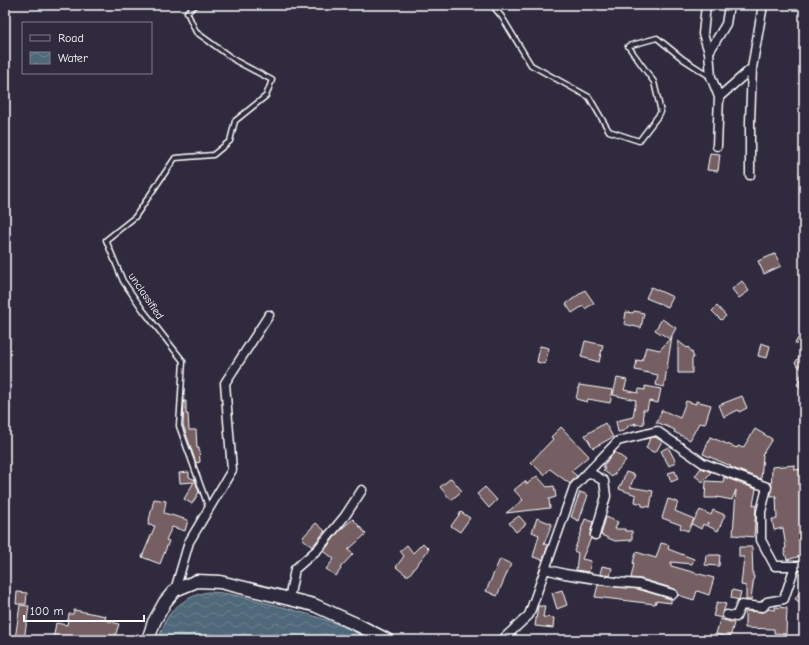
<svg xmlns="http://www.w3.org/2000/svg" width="809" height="645" font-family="'Comic Neue',sans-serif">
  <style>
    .water { fill: url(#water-waves); stroke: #96a5af }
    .building { fill: #745e62; stroke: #fff }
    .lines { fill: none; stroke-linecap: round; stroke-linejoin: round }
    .lane-casing { stroke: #fff; stroke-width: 7 }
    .street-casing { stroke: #fff; stroke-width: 11 }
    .secondary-casing { stroke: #fff; stroke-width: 15 }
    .lane { stroke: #2f2a3d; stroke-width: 4 }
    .street { stroke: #2f2a3d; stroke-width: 8 }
    .secondary { stroke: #2f2a3d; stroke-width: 12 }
    .labels { text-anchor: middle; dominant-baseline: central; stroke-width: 3.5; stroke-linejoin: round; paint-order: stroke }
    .street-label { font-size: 11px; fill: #fff; stroke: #2f2a3d }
  </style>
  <defs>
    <pattern id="water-waves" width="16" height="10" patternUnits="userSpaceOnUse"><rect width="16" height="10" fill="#50697a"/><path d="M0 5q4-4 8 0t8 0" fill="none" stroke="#6a808e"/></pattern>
  </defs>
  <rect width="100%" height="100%" fill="#2f2a3d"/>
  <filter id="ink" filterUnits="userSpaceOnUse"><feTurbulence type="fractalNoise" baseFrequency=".025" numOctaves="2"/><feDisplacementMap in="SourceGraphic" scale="8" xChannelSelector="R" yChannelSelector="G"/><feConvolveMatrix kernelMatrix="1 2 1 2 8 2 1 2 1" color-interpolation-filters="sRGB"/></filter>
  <g filter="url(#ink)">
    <path class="water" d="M207,592C228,592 247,598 267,603C303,612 339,622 371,640H158C161,633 163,626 166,620C174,605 191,595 207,592Z"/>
    <path class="building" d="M710,153L720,154L718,171L707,170Z
      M775,254L781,266L764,274L758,261Z
      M742,281L749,291L739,298L732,289Z
      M651,287L673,297L668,307L646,298Z
      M585,290L594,303L585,309L583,306L572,313L566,304Z
      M717,306L726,316L721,320L712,311Z
      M634,311L644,313L641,328L624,324L626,312L633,313Z
      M662,319L676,328L670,339L655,330Z
      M804,329V348L795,343Z
      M672,336L664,387L656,385L658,375L635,370L637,360L642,361L646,347L660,350Z
      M585,341L603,345L599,362L581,357Z
      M678,341L687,348L688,347L692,352L694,358H692V373H678Z
      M761,343L770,346L767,358L758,356Z
      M540,346L549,348L545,364L537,362Z
      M804,350V388L797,385L803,370L795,363Z
      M617,378L627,380L624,390L638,393L639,389L645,390V386L661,389L658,403L649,401L647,410H643L644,424L634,425L636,423L628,426V427L623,431L618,432L616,421L633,417L636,400L613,395Z
      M579,385L613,390L610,403L588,399L587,402L576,399Z
      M742,396L747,408L739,412L738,410L724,417L719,405Z
      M184,401H186V414H188L189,430H196L197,448H199L200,462L196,463L183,425Z
      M686,401L696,404V401L711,405L705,424L699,423L690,440L674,432L675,430L659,423H656L662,410L680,418Z
      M605,423L613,437L593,448L585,435Z
      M561,427L589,456L571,471L577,476L570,484L550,469L544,475L531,462L553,439L551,437Z
      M755,429L772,439L762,455H763L761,479L730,467L731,466L703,454L710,437L737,448L738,446L743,448Z
      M655,437L662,441L656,452H653L646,448L650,438Z
      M668,447L676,462L669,466L661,451Z
      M615,452L626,460L612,477L603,470L605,469L603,466Z
      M795,465V470L804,469V555L787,560L784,549L786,548L783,528L774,530L772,519H777L776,496H771L772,467Z
      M701,468L711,472L703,482L695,476Z
      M675,471L678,479L671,482L668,473Z
      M189,472V477L195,480L199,492L192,504L184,499L194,482L180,483L179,473Z
      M626,472L635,475L630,487L653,491L650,507L642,506V504L635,502L636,495L619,489L620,485H621Z
      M537,476L547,487L554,486L556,497L549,499L550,508L506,513L523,500L514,490L525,481L527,484Z
      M724,477L756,489L753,505H756L754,537L733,535L736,490L732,500L717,497V498H705L706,481L723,482Z
      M451,478L462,491L451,500L440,487Z
      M485,487L497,500L489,508L477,494Z
      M580,492L588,495L579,521L571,517Z
      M154,499L166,501L164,513L188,520L185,531L172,527L166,540L169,541L160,564L142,557L155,526L148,525Z
      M668,499L678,502L675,511L694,519L688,531L680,528L681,525L662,518Z
      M700,510L711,515L713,510L725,515L718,531L708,526V522L706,526L703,524L701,529L692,524Z
      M461,512L470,518L460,532L451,526Z
      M519,516L526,524L516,532L509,523Z
      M606,517L618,522L615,529H625V531H632V540L615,541L601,535Z
      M537,518L552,524L544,544L548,545L543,560L533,557L539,535L532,532Z
      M353,519L366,534L348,550L353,554L340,568L341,569L336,576L326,569L334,559L324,551L340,530Z
      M585,519L593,522L590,534L591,538L582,559L591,561L589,572L576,570L578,553L574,551L582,530H581Z
      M316,523L325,531L312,547L302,538Z
      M423,543L429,549L409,575H406L396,567L404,556L400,551L407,545L413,553Z
      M661,543L669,545L668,549L694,559L692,564L671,562V566L714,578L709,595L697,591L694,600L678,595L677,591L675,589L641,579L631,578L634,564L633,563L636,552L656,558Z
      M739,547H752L753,576H754L751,600H746V586L741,585L744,557H739Z
      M706,555H720L719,566L705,565Z
      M500,559L511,564L497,596L486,591Z
      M602,566L612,568L610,576L600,574Z
      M598,585L638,589L671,599V603L656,601L655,604L595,597Z
      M562,590L567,605L557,609L552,593Z
      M732,590L741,592L739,600L731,598Z
      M17,592L27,593L26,604H16Z
      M799,593L804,596V599L801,603L795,599Z
      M717,602L726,604L724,610L722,613V618L713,616Z
      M20,605L29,606L24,640L15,639Z
      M538,606H545L543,617L554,618L553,628L535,626Z
      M775,607L787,608L786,634L774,633V629L745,628V611L763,612L768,609L775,610Z
      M74,610L106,616L105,620L119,624L114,640L98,635V640H53L56,623L67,625L69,614H73Z
      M720,619L734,623L730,638L716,634Z"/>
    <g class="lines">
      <g class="lane-casing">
        <path id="lane" d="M196,5L187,12L196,32L236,61L272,80L266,96L235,121L230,141L213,155L175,158L135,217L106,240L123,281L143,310L183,361L179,426L209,509
          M492,5L502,17L531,65L589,97L609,131L639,141L661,112L654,82L628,46L657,38L683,59L711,77"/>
      </g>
      <g class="street-casing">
        <path id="street" d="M706,5L703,34L709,52L711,77L719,97L752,68
          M709,52L726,24L729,5
          M717,146L719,97
          M750,175V122L752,68L763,5
          M589,472L604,481L606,496L595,535
          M545,569L565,574L615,582L639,584L673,594
          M175,590L189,542L232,470L225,383L269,315
          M289,599L295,569L318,549L345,516L362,490
          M727,615L736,617L741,605L763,607L767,602L784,599L795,566
          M502,640L529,615L574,487L618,441L657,431L703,463L767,487L761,512V540L775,566H804"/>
      </g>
      <g class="secondary-casing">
        <path id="secondary" d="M148,640L154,622L165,602L175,590L197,581L220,582L314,605L358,625L387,640"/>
      </g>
      <use href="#lane" class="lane"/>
      <use href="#street" class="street"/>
      <use href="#secondary" class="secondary"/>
    </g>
  </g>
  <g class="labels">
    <g class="street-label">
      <text transform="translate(146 296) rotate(56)">unclassified</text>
    </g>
  </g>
  <rect width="809" height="645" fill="none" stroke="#2f2a3d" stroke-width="20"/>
  <rect x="10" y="10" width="789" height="625" fill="none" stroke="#fff" stroke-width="1.5" filter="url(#ink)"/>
  <rect x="22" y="22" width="130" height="52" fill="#2f2a3d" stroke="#827f8b"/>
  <rect x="30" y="35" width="20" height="6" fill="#2f2a3d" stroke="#827f8b"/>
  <text x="58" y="42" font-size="12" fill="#ffffff">Road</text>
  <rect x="30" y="52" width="20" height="12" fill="url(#water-waves)" stroke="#827f8b"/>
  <text x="58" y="62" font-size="12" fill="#ffffff">Water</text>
  <path d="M24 615v6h120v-6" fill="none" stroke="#ffffff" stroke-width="2"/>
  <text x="30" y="615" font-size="12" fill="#ffffff" stroke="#2f2a3d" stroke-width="3" paint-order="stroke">100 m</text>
</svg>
